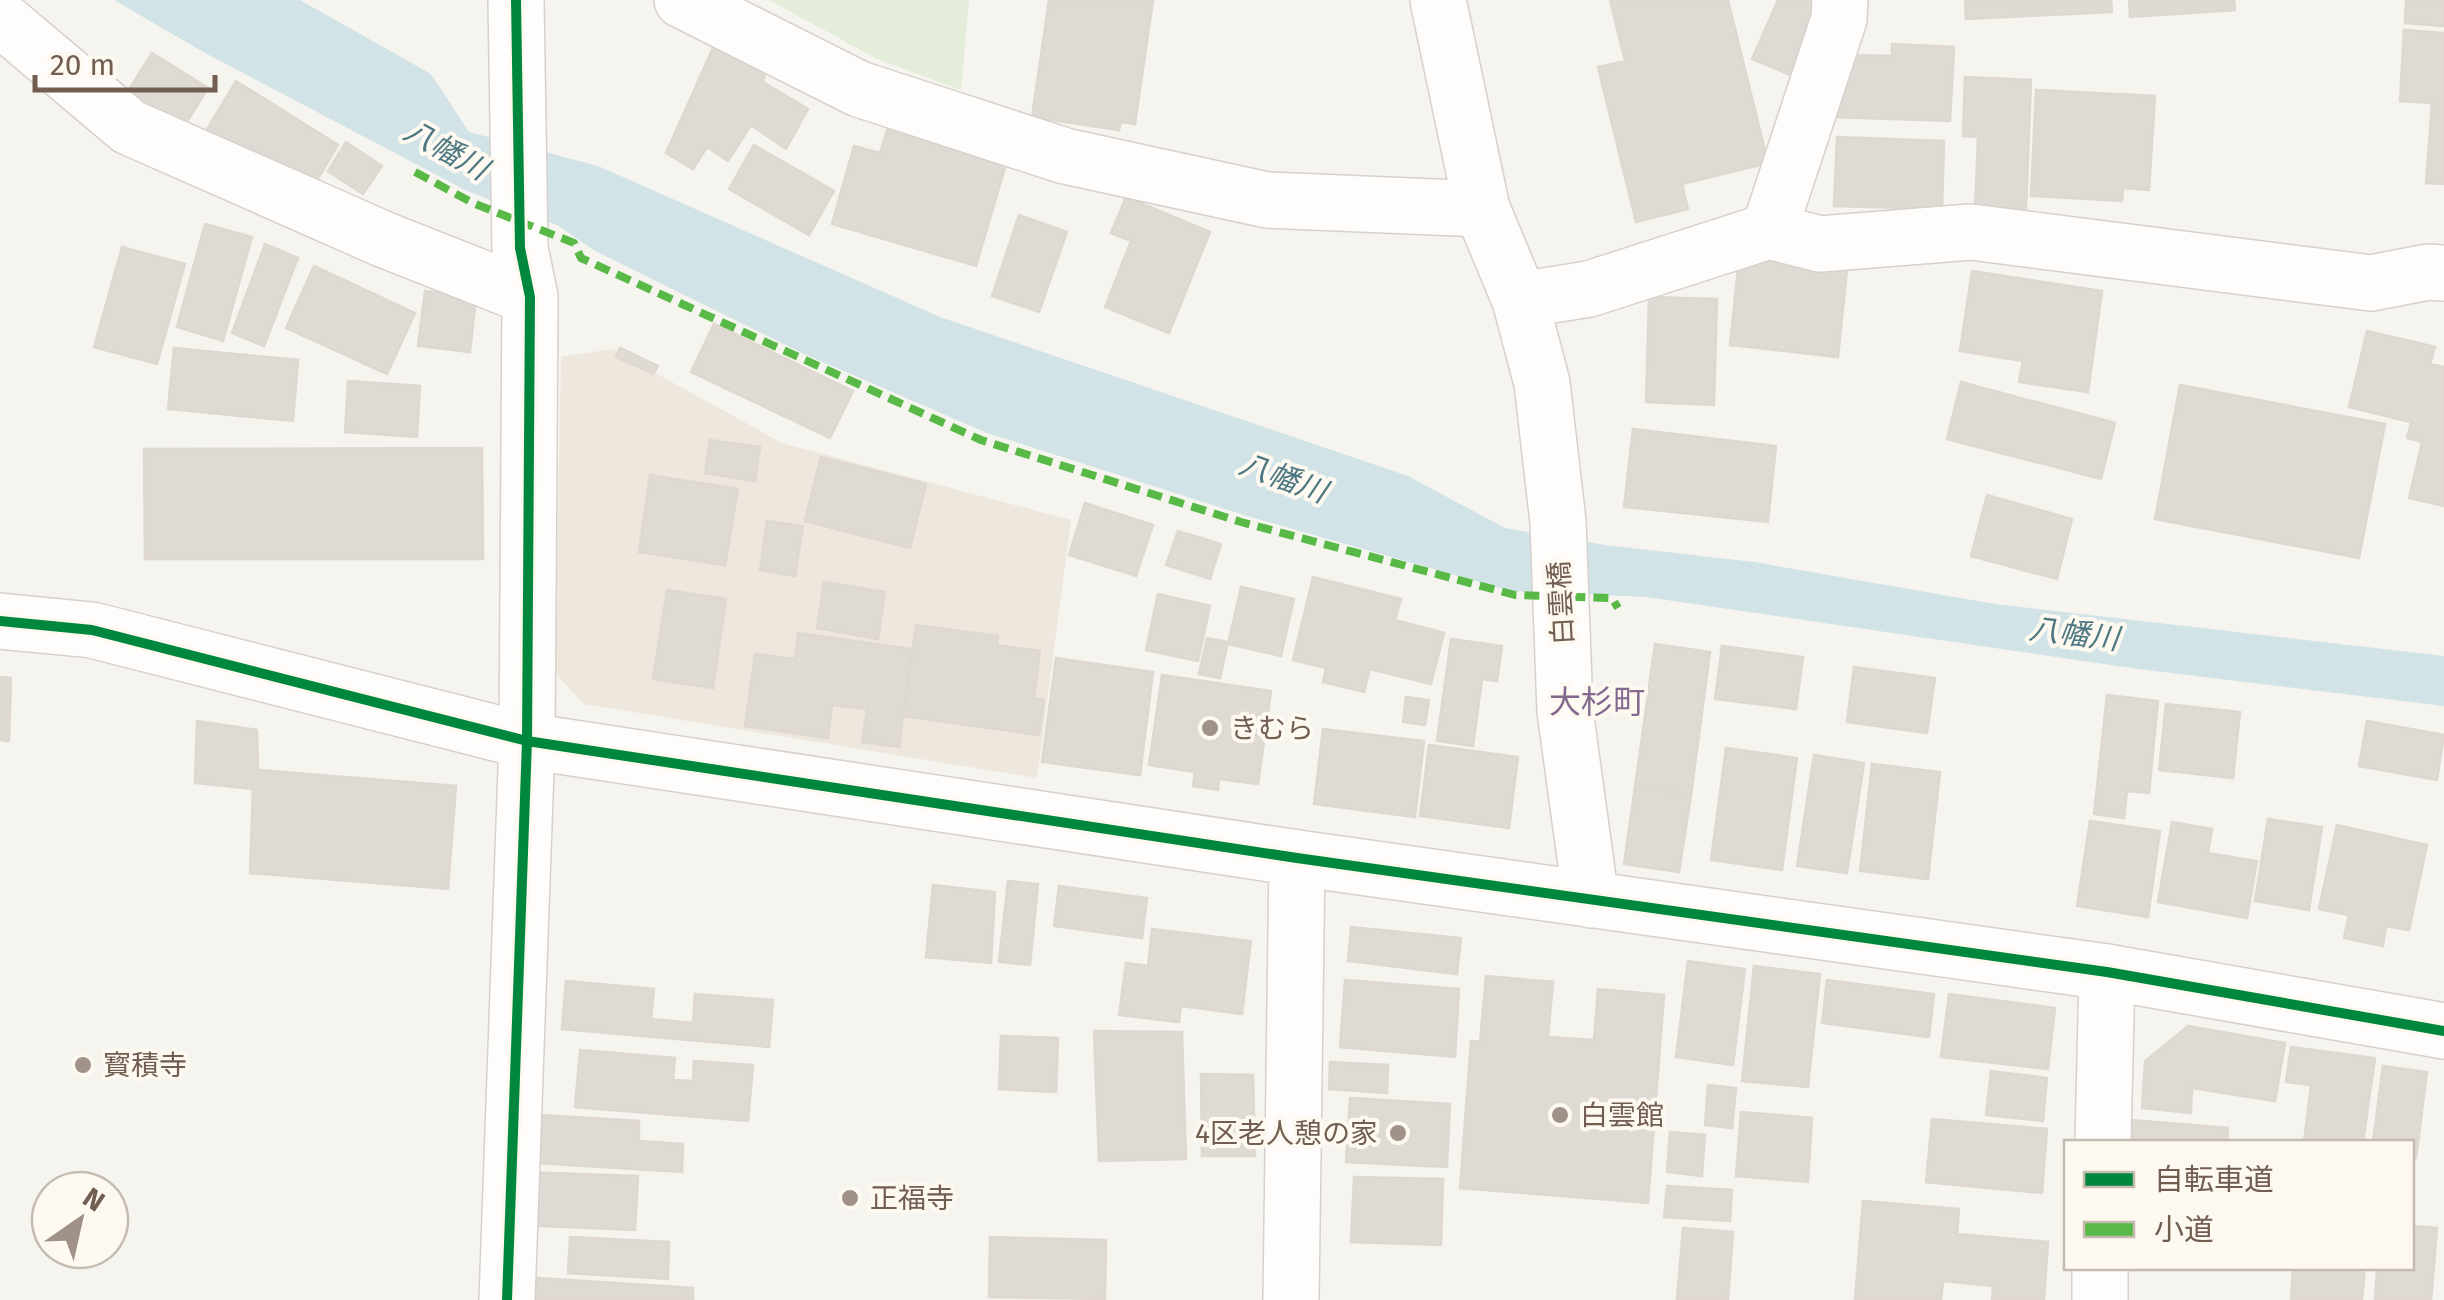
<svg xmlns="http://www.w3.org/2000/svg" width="2444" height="1300" font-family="'Fira Sans','Noto Sans JP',sans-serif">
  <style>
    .residential { fill: #eee7dd }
    .green { fill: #e4ecda }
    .water { fill: #d1e3e6 }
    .building { fill: #e0dad4; stroke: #dfd8d1; stroke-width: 2.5 }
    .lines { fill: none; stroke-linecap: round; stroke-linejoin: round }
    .minor-casing { stroke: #d6d1cc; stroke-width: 58 }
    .tertiary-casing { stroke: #d6d1cc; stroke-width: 58 }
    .minor { stroke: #fefdfc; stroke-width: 55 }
    .tertiary { stroke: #fefdfc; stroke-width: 55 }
    .quiet { stroke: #58b947; stroke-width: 8; stroke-dasharray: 15 8; stroke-linecap: butt }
    .cycleway-casing { stroke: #fdf9f1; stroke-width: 16 }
    .cycleway { stroke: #00873e; stroke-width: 10 }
    .poi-dot { fill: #a09288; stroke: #fdf9f1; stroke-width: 4 }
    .labels { text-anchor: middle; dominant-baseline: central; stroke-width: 8; stroke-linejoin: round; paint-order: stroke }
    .street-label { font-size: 28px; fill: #725e51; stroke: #fdf9f1 }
    .poi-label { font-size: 28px; fill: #725e51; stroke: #fdf9f1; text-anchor: start }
    .water-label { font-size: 30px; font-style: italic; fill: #4d7882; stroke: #fdf9f1 }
    .quarter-label { font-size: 32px; fill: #82698d; stroke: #fdf9f1 }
  </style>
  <rect width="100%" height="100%" fill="#f6f4ee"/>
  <path class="residential" d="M612,349L782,443L1071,520L1037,778L584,704L555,673L561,357Z"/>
  <path class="green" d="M769,0H969L961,90L877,59Z"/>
  <path class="water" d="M114,0H300L431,74L469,132L598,166L940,317L1408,476L1505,528L1605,545L1754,562L1995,604L2444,656V706L2138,669L1646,597L1511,591L1247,516L987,433L802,353L595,251L557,225L467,191L205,53Z"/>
  <path class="building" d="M1049,0H1153L1135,124L1121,122L1119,130L1032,117Z
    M1610,0H1728L1768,163L1682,184L1688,209L1636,222L1598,67L1625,61Z
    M1778,0H1828L1795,77L1752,59Z
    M1965,0H2111L2112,12L1966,19Z
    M2129,0H2234L2235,10L2130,17Z
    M2406,0H2444V26L2405,23Z
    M2404,30L2444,33V184L2426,183L2432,103L2400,101Z
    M717,39L768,62L763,82L808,109L786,149L751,125L728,161L707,147L693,169L666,153Z
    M1892,44L1954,47L1950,121L1833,117L1855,55L1892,56Z
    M152,53L208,88L177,138L122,101Z
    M1965,77L2031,80L2026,209L1975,207L1978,137L1963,136Z
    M236,81L338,145L308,195L206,131Z
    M2036,90L2155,96L2149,190L2123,188L2122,201L2031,196Z
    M887,130L1006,164L976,266L832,224L854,146L880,153Z
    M1837,137L1944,141L1942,209L1834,206Z
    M346,142L382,166L363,194L328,171Z
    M754,145L834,191L809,235L729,189Z
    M1126,197L1210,232L1169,333L1105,307L1131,241L1111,233Z
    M1019,215L1067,232L1039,312L992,296Z
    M205,224L252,237L223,341L177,327Z
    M265,244L298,258L264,346L232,333Z
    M122,247L185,264L157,364L94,347Z
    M1739,259L1847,270L1838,357L1730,345Z
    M314,266L415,313L387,374L286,328Z
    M1972,271L2102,291L2088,392L2019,382L2023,361L1960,351Z
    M425,291L476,297L470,352L418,346Z
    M1649,297L1717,299L1714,405L1646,402Z
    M714,324L853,391L830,438L691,372Z
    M2367,331L2435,347L2430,364L2444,367V506L2409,498L2422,442L2407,438L2411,422L2349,407Z
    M174,348L298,360L293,421L168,409Z
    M620,348L658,366L653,374L616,357Z
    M348,381L420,386L417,437L345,432Z
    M1961,382L2115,423L2101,479L1947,439Z
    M2180,385L2385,424L2359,558L2155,519Z
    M1633,429L1776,446L1768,522L1624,507Z
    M710,440L760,447L755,481L705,473Z
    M482,448L483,559H145L144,449Z
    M821,457L926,484L910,548L805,521Z
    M650,475L738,489L725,565L639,552Z
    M1987,495L2072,519L2057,579L1971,556Z
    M1085,503L1153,525L1136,576L1069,555Z
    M767,521L803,526L795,576L760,570Z
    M1178,531L1221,544L1210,579L1166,565Z
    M1313,577L1401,599L1395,620L1444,633L1431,684L1370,669L1364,692L1323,682L1326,668L1293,660Z
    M824,582L885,592L878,639L817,628Z
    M1241,587L1294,599L1281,656L1228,644Z
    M667,590L726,599L713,688L653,679Z
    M1158,594L1210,606L1198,661L1146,650Z
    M916,625L998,636L997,645L1040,651L1034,698L1044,700L1039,735L903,716Z
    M798,633L912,649L899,747L862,742L867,709L832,705L828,738L745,726L755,654L795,659Z
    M1207,638L1228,642L1220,678L1199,674Z
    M1451,639L1502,646L1497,681L1482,679L1473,746L1437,741Z
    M1655,644L1710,652L1691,795L1635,787Z
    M1722,646L1803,657L1796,709L1715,699Z
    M1056,658L1153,672L1140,775L1042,762Z
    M1854,667L1935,678L1927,733L1847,722Z
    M1162,675L1271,691L1258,784L1219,779L1218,790L1193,786L1195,772L1149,765Z
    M0,677L11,678L9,741L0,740Z
    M2107,695L2158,701L2149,793L2127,791L2124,818L2094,814Z
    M1406,697L1429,700L1425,725L1403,722Z
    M2166,704L2240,712L2233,778L2159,770Z
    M197,721L257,730L258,770L456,786L448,889L250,873L253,789L195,783Z
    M2367,721L2444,735L2437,780L2359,766Z
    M1323,729L1424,741L1415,817L1314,804Z
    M1429,745L1518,757L1509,828L1420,816Z
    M1726,748L1797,758L1782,870L1711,860Z
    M1814,755L1864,763L1847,873L1797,866Z
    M1872,764L1940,772L1928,879L1860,871Z
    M1635,787L1691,795L1679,872L1624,864Z
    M2268,819L2322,827L2309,910L2255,901Z
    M2090,821L2160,831L2148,917L2077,906Z
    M2172,822L2212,829L2208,853L2257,861L2247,918L2158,902Z
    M2337,825L2427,845L2409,930L2386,926L2383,946L2344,938L2349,915L2319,909Z
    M1008,881L1038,884L1030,965L999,962Z
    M933,885L995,892L991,963L926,957Z
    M1059,886L1147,898L1142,938L1054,926Z
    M1351,927L1461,938L1457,974L1348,961Z
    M1152,929L1251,941L1242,1014L1181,1006L1179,1022L1119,1015L1126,963L1148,966Z
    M1688,961L1745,969L1733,1065L1676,1057Z
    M1754,966L1820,974L1808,1087L1742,1081Z
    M1486,976L1553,982L1548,1037L1594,1040L1598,989L1664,995L1648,1203L1460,1188L1471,1041L1480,1042Z
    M1345,980L1459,989L1455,1057L1340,1047Z
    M1827,980L1934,994L1929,1037L1822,1023Z
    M566,981L654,989L651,1019L693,1023L695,994L773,1000L769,1047L562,1029Z
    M1949,994L2055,1008L2048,1069L1941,1057Z
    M2188,1026L2285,1043L2275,1101L2192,1088L2191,1113L2142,1108L2145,1061Z
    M1094,1031L1182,1032L1186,1159L1099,1161Z
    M1001,1036L1058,1038L1056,1092L999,1089Z
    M2291,1047L2375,1058L2363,1142H2304L2311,1085L2286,1082Z
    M580,1050L675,1058L673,1080L693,1081L694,1061L753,1065L748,1121L575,1107Z
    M1330,1062L1388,1065L1387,1093L1329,1089Z
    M2383,1066L2427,1072L2416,1158H2412V1142H2373Z
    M1991,1071L2047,1078L2043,1121L1986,1115Z
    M1201,1074L1253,1075L1255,1156H1202Z
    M1708,1085L1736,1088L1732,1128L1705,1125Z
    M1350,1098L1450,1104L1447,1167L1346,1162Z
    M1741,1112L1812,1118L1808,1182L1736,1176Z
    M523,1114L639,1121V1141L683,1144L682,1172L521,1162Z
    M1932,1119L2047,1129L2042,1193L1926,1182Z
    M2131,1120L2228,1128L2227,1142H2130Z
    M1670,1132L1705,1135L1702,1176L1667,1172Z
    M521,1172L638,1176L635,1230L519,1225Z
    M1354,1177L1443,1179L1441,1245L1351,1242Z
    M1667,1186L1732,1190L1730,1221L1664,1217Z
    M1863,1201L1959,1209L1957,1234L2048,1242L2044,1300H1992L1993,1286L1943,1281L1941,1300H1855Z
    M2412,1226L2437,1228L2431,1300H2375L2377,1268H2412Z
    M1683,1228L1733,1232L1728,1300H1677Z
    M570,1237L669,1242L668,1279L568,1273Z
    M990,1237L1106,1240L1105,1299L989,1297Z
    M2293,1268H2365L2362,1300H2291Z
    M522,1277L693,1288V1300H520Z"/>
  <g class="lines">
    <g class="minor-casing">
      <path id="minor" d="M682,0L859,89L1065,156L1267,200L1482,209
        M0,18L129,127L385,240L530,297
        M1769,231L1820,244L1971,232L2371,283L2428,272L2444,273
        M1520,300L1589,289L1769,231L1839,19L1840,0
        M2103,1142L2107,972
        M507,1300L527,741L530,297L520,248L516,0
        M1291,1300L1297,858
        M2100,1300V1268"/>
    </g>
    <g class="tertiary-casing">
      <path id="tertiary" d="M1438,0L1482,209L1520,300L1542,383L1558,522L1565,711L1591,900
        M0,621L92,630L527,741L1297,858L2107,972L2444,1031"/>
    </g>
    <use href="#minor" class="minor"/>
    <use href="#tertiary" class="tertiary"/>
    <path class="quiet" d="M415,172L473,203L574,243L581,258L981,440L1241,522L1515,595L1612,598L1618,608"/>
    <g class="cycleway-casing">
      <path id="cycleway" d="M0,621L92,630L527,741L1297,858L2107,972L2444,1031
        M507,1300L527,741L530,297L520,248L516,0"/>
    </g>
    <use href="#cycleway" class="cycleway"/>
  </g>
  <g class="poi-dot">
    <circle cx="1210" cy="728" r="10"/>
    <circle cx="83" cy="1065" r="10"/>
    <circle cx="1560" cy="1115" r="10"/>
    <circle cx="1398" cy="1133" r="10"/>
    <circle cx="850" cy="1198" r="10"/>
  </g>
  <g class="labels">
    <g class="street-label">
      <text transform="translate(1561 603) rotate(-93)">白雲橋</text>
    </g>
    <g class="poi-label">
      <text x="1230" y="728">きむら</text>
      <text x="103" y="1065">寳積寺</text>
      <text x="1580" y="1115">白雲館</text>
      <text x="1378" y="1133" text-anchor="end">4区老人憩の家</text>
      <text x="870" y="1198">正福寺</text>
    </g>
    <g class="water-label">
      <text transform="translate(446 150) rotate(29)">八幡川</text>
      <text transform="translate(1283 478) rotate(20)">八幡川</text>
      <text transform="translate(2074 634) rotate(7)">八幡川</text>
    </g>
    <g class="quarter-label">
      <text x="1597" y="702">大杉町</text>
    </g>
  </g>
  <rect x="2064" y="1140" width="350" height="130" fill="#fdf9f1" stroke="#c5bbb1" stroke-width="2.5"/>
  <rect x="2084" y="1172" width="50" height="15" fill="#00873e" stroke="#c5bbb1" stroke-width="2.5"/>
  <text x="2154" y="1190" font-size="30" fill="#725e51">自転車道</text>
  <rect x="2084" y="1222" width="50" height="15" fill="#58b947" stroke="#c5bbb1" stroke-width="2.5"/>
  <text x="2154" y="1240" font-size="30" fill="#725e51">小道</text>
  <g transform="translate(80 1220) rotate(34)"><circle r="48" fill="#fdf9f1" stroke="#c5bbb1" stroke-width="2.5"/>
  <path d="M0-8L18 38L0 25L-18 38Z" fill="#a09288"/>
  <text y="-15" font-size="28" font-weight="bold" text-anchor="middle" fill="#725e51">N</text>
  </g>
  <path d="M35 75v15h180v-15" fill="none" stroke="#725e51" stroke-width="5"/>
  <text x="50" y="75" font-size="30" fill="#725e51" stroke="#fdf9f1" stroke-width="8" paint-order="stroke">20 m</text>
</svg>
